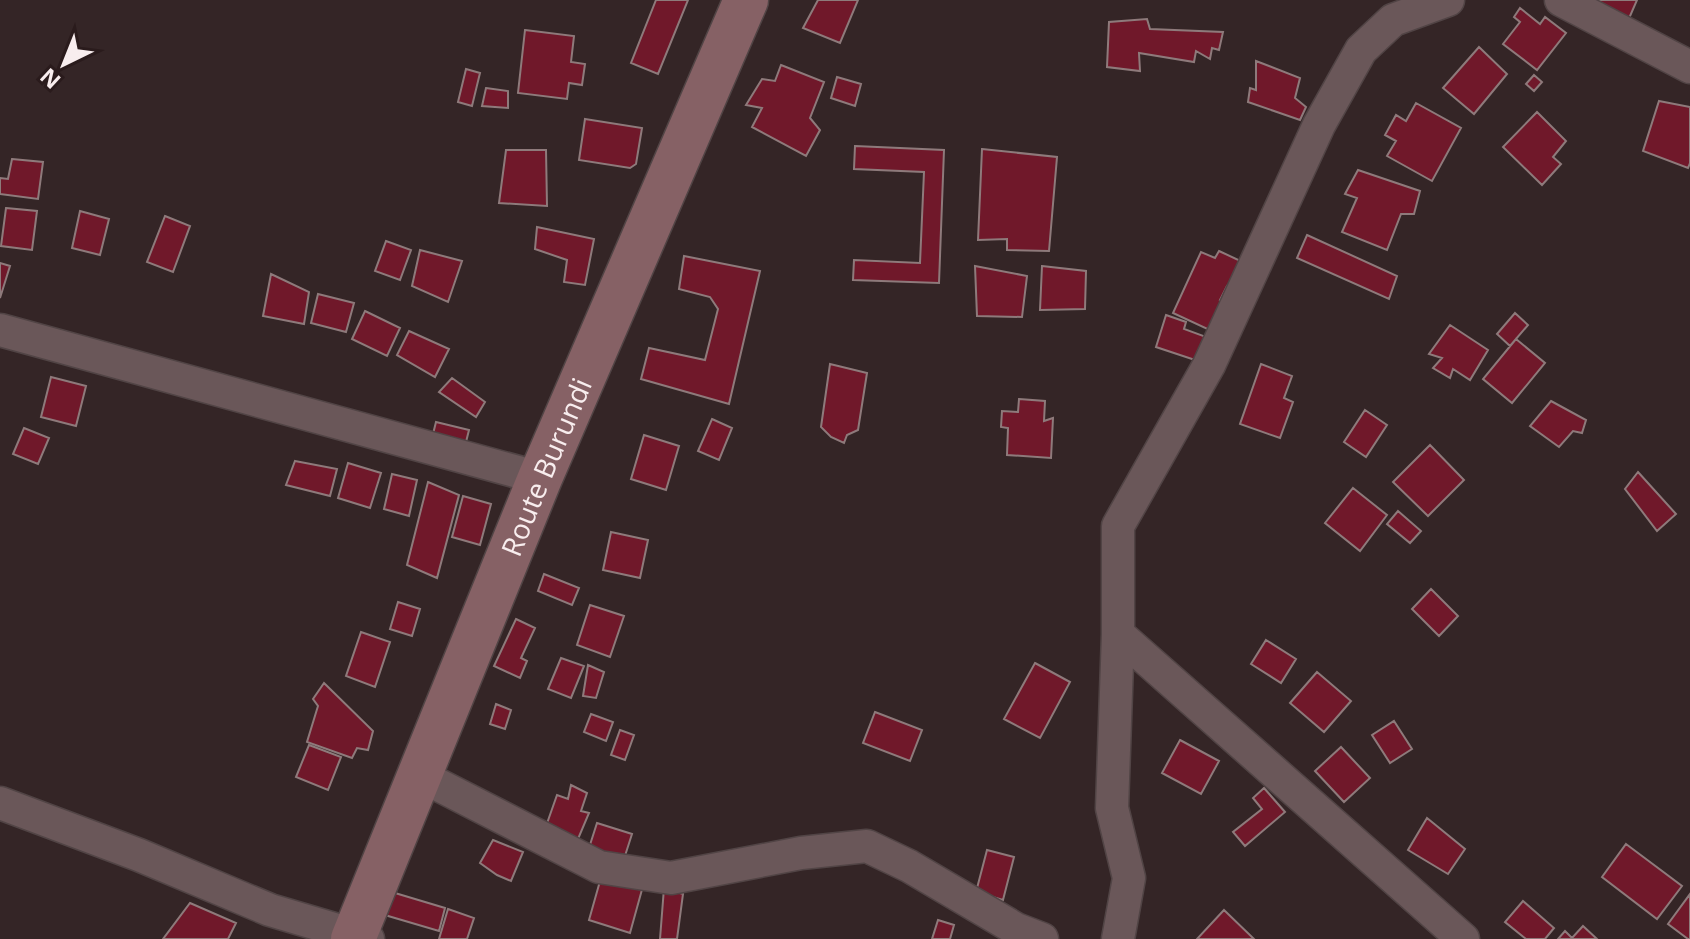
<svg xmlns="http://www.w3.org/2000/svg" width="1690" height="939" font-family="'Open Sans',sans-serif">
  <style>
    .building { fill: #70182a; stroke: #8e7a7b; stroke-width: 2 }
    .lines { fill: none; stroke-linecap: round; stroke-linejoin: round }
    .minor-casing { stroke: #514445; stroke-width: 35 }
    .secondary-casing { stroke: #514445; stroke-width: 47 }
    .minor { stroke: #6a5759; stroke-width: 32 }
    .secondary { stroke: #866165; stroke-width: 44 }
    .labels { text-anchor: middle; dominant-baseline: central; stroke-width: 8; stroke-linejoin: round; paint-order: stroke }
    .street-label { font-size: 28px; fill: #f8edee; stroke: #2a1b1c }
  </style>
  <rect width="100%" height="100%" fill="#342526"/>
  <path class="building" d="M656,0H688L658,74L631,63Z
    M818,0H858L840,43L803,28Z
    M1586,0H1637L1627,23Z
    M1520,8L1540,24L1545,17L1566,33L1537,70L1503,44L1520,22L1514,17Z
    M1147,19L1150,29L1223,32L1219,50L1212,48L1210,59L1196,51L1194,62L1139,53L1140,71L1107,67L1109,22Z
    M525,30L574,36L571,62L585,64L582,85L569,83L567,99L518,93Z
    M1479,47L1507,74L1474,114L1443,88Z
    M1256,61L1300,78L1295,98L1306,107L1300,120L1248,102L1250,88L1256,90Z
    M781,65L824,82L810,118L820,130L806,156L752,127L762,108L746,105L762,79L775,81Z
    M466,69L480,73L472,106L458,102Z
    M1534,75L1542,82L1534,91L1526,84Z
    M837,77L861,84L855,106L831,98Z
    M486,88L508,91V108L482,106Z
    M1659,101L1690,107V163L1688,168L1643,151Z
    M1416,103L1461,128L1432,181L1387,156L1396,141L1385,135L1396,115L1406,121Z
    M1537,112L1566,141L1553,157L1561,164L1542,185L1503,147Z
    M585,119L642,128L636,164L630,168L579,160Z
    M855,146L944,150L939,283L853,280L854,260L920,263L924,172L854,169Z
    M982,149L1057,157L1049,251L1007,250V239L978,240Z
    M506,150H546L547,206L499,203Z
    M12,159L43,162L38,199L0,194V178L8,179Z
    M1358,170L1420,191L1414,214H1401L1387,250L1342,232L1357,198L1345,194Z
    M6,208L37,211L32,250L1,246Z
    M80,211L109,219L100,255L72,248Z
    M165,216L190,226L173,272L147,262Z
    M537,227L594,239L585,285L564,282L567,260L535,249Z
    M1307,235L1397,276L1389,299L1297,258Z
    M386,241L411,250L400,280L375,271Z
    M420,250L462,261L448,302L412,286Z
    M1219,251L1247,264L1235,290L1227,286L1220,300L1229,304L1216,333L1173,313L1201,252L1215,258Z
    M684,256L760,271L729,404L641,379L649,348L705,360L718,309L710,297L679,289Z
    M0,263L10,266L0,298Z
    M975,266L1027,276L1022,317L977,316Z
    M1042,266L1086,271L1085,309L1040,310Z
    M271,274L309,292L304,324L263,316Z
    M318,294L354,303L346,332L311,323Z
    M365,311L400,328L387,356L352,339Z
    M1515,313L1528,325L1510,346L1497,334Z
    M1166,315L1186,322L1184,329L1209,338L1201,362L1156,347Z
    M1450,325L1488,350L1470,380L1453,369L1450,378L1433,368L1442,358L1429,354Z
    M409,331L449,349L435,377L397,355Z
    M1516,339L1545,363L1512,403L1483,379Z
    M830,364L867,373L858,430L847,435L844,443L831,437L821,427Z
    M1261,364L1292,376L1284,398L1293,402L1280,438L1240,424Z
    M51,377L86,386L76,426L41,417Z
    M452,378L485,402L476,417L439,392Z
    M1019,399L1045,401L1044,421L1053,418L1051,458L1007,455L1008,428L1001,427L1002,411L1018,412Z
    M1551,401L1586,420L1582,433L1573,431L1559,447L1530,426Z
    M1365,410L1387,425L1366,457L1344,442Z
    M712,419L732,428L719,460L698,451Z
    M436,422L469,430L463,454L430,446Z
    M24,428L49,438L38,464L13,454Z
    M644,435L679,446L666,490L631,479Z
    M1430,445L1464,480L1428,516L1393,482Z
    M295,461L337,469L330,496L286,485Z
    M348,463L381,473L370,508L338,498Z
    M1638,472L1676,514L1657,531L1625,489Z
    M392,474L417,480L409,516L384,509Z
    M428,482L459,495L437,578L407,565Z
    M1353,488L1387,515L1360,551L1325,523Z
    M463,496L491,504L480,545L452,537Z
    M1398,511L1421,531L1410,543L1387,524Z
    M611,532L648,540L640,578L603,570Z
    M544,574L579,588L572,605L538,591Z
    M1431,589L1458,616L1439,636L1412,609Z
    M398,602L420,609L412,636L390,629Z
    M590,605L624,616L610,657L577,645Z
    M516,619L535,628L521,658L527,661L520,678L494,666Z
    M361,632L390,642L375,687L346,676Z
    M1266,640L1296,659L1281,683L1251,664Z
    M561,658L584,666L571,698L548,689Z
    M1035,663L1070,682L1040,738L1004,719Z
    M588,665L604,672L596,698L583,696Z
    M1317,672L1351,701L1324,732L1290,703Z
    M324,683L373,731L368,750L357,748L352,758L307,742L318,706L313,699Z
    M496,704L511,710L505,729L490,724Z
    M875,712L922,730L910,761L863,743Z
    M591,714L613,722L606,741L584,732Z
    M1394,721L1412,749L1390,763L1372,735Z
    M620,730L634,735L625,760L611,755Z
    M1180,740L1219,761L1201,794L1162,773Z
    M309,745L341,757L328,790L296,777Z
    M1341,747L1370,778L1344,802L1315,771Z
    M571,785L587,793L581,811L589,813L578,839L545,829L557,795L568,799Z
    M1264,788L1285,812L1245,846L1233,832L1262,809L1253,798Z
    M1427,818L1465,849L1448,874L1408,850Z
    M597,823L632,834L623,862L588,851Z
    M493,840L523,852L511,881L497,875L480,863Z
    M1626,844L1682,886L1657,919L1602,877Z
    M987,850L1014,857L1003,900L976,892Z
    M602,874L643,886L630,933L589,920Z
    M664,888L683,894L677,939H660Z
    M385,890L445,908L439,931L378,913Z
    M1690,894V939H1688L1668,924Z
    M1523,901L1554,928L1545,939H1526L1505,922Z
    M190,903L236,923L228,939H163Z
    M448,909L474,918L467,939H439Z
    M1224,910L1254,939H1197Z
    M938,920L954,925L950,939H932Z
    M1583,926L1597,939H1558L1565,931L1572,938Z"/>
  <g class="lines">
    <g class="minor-casing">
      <path id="minor" d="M1561,0L1690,67
        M0,330L540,478
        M1118,634L1463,939
        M419,775L599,867L671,878L801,853L867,846L909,866L1016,929L1042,939
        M0,803L139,855L270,910L368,939
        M1118,939L1129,878L1112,808L1118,634V526L1209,365L1319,125L1361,50L1393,20L1448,0"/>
    </g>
    <g class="secondary-casing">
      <g id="secondary">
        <path id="s1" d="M353,939L540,478L746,0"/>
      </g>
    </g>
    <use href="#minor" class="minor"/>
    <use href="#secondary" class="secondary"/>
  </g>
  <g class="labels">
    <g class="street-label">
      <text stroke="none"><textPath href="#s1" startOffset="510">Route Burundi</textPath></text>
    </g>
  </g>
  <g transform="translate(64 64) rotate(223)" stroke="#2a1b1c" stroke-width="6" paint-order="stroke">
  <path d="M0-6L14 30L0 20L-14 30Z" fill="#f8edee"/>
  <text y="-12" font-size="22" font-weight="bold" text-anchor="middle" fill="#f8edee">N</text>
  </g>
</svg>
